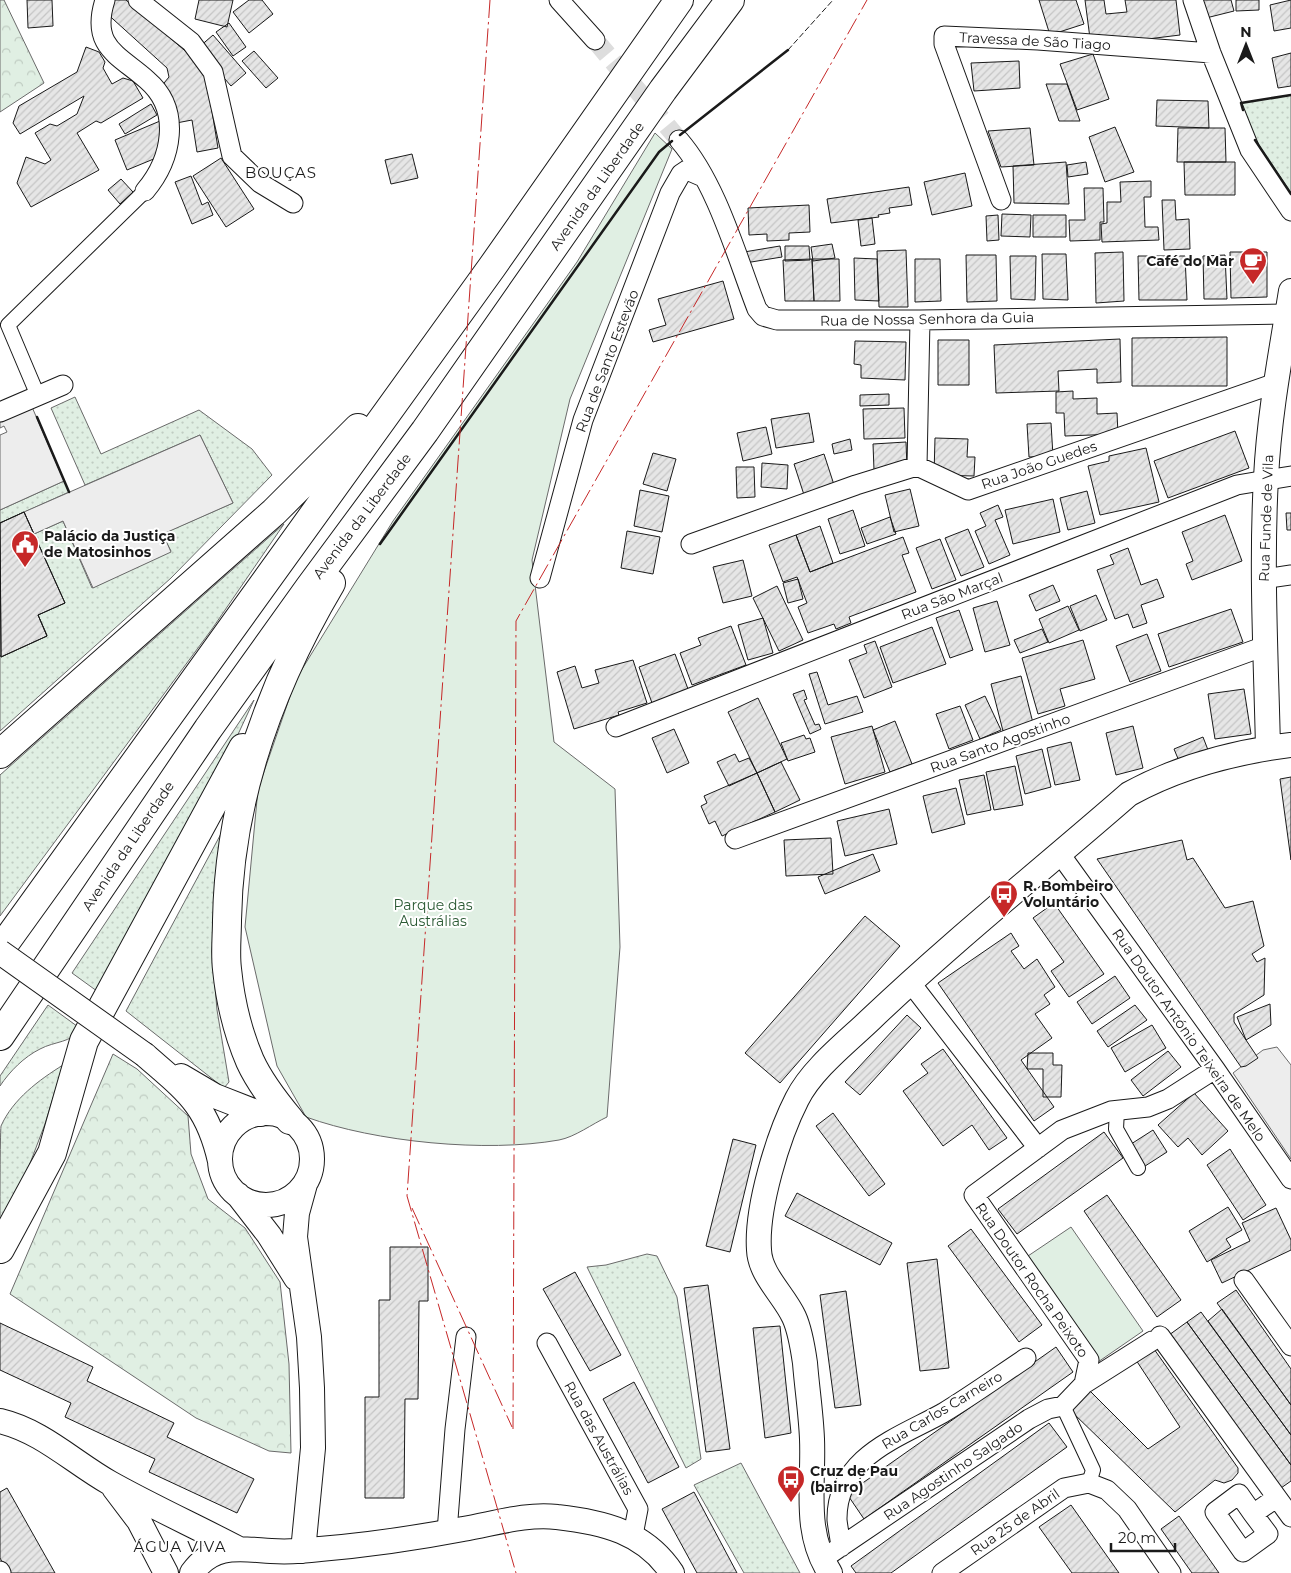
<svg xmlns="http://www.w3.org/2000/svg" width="1291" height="1573" font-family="Montserrat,sans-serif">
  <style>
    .grass { fill: url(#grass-dots); stroke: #6a6a6a }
    .forest { fill: url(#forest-crowns); stroke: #6a6a6a }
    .park { fill: #e0efe3; stroke: #6a6a6a }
    .parking { fill: #ededed; stroke: #6a6a6a }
    .building { fill: url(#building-hatch); stroke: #1a1a1a }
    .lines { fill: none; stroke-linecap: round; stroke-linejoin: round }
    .minor-tunnel { stroke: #ddd; stroke-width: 19; stroke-dasharray: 19 9; stroke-linecap: butt }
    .pedestrian-casing { stroke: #1a1a1a; stroke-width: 16 }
    .minor-casing { stroke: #1a1a1a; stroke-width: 21 }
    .tertiary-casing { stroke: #1a1a1a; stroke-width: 26 }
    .trunk-casing { stroke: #1a1a1a; stroke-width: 30 }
    .pedestrian { stroke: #fff; stroke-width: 14 }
    .minor { stroke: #fff; stroke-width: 19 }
    .tertiary { stroke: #fff; stroke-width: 24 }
    .trunk { stroke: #fff; stroke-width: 28 }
    .tertiary-bridge-casing { stroke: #1a1a1a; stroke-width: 26; stroke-linecap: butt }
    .tertiary-bridge { stroke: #fff; stroke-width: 24 }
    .fence { stroke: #1a1a1a; stroke-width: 1; stroke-dasharray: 6 2.5; stroke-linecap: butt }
    .wall { stroke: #1a1a1a; stroke-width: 2.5 }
    .power { stroke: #c62828; stroke-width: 1; stroke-dasharray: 18 4 2.5 4; stroke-linecap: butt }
    .labels { text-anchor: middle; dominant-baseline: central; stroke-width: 4; stroke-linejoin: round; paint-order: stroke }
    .street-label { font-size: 14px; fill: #1a1a1a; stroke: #fff }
    .poi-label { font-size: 14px; font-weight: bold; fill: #1a1a1a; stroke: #fff; text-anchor: start }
    .park-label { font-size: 14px; fill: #2b5a34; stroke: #fff }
    .neighbourhood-label { font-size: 15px; letter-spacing: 1px; fill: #1a1a1a; stroke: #fff }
  </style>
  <defs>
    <pattern id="grass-dots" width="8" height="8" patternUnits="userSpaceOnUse" patternTransform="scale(1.25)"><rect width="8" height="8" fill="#e0efe3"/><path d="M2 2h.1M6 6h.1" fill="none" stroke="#c0ccc2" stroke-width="1.8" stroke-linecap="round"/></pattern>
    <pattern id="forest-crowns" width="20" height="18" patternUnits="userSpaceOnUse" patternTransform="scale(1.25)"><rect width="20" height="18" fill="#e0efe3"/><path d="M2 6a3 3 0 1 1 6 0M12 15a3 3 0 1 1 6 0" fill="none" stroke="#c0ccc2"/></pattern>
    <pattern id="building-hatch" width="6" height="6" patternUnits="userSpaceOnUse" patternTransform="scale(1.25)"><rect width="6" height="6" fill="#e6e6e6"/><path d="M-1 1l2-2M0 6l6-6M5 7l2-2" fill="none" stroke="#c5c5c5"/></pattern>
  </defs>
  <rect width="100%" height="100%" fill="#fff"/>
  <path class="grass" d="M1291,95V194L1252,135L1241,103Z
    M75,397L101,454L199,410L252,449L272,475L171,578L0,731V655L1,656L47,635L38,615L34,534L63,521L92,588L171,551L162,534L233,503L200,435L85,485L51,408Z
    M64,481L69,492L0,523V510Z
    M284,524L212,629L0,916V775Z
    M254,700L220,773L101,994L72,973Z
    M223,830L212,951L217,1010L229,1082L224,1088L126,1011Z
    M48,1005L81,1029C71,1043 55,1041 40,1049C24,1057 10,1071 0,1086V1076Z
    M63,1065L45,1124L29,1166L0,1225C0,1209 0,1135 1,1126C13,1099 39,1080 63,1065Z
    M647,1254L657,1256L677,1297L701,1459L686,1468L587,1267L606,1265Z
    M741,1463L800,1573H744L694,1485Z"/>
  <path class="forest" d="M0,0H4L44,83L0,112Z
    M113,1054L137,1069L188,1116L191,1154L208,1199L245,1228L280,1282L289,1364L291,1453L269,1451L196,1418L10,1294Z"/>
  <path class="park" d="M655,133L672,149L570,399L532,560L554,742L615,789L620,947L607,1117C592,1124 575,1137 559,1140C486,1153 375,1142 306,1117L277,1066L245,927L258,789L296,679L393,521L577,262Z
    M1071,1227L1143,1331L1098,1362L1025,1258Z"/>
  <path class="parking" d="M32,407L64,481L0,510V435L7,432L4,426L0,428V422Z
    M200,435L233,503L163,534L171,552L93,588L63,521L34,534L24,512Z
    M1277,1047L1291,1065V1159L1233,1073L1263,1050Z"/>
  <path class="building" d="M27,0H52L53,26L28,28Z
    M112,0H126L205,68L218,148L197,152L192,120L171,124L164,83L169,77L167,68L103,10Z
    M199,0H233L227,27L195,19Z
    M249,0H262L273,14L249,33L233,12Z
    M1039,0H1076L1084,24L1050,35Z
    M1085,0H1104L1106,14L1127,12L1125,0H1176L1180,35L1091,46Z
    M1201,0H1231L1234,11L1206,18Z
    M1236,0H1259V10L1236,11Z
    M1291,0V28L1274,31L1270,5Z
    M229,23L246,47L233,56L216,32Z
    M213,35L246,73L231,86L198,48Z
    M86,47L99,52L105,62L103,68L112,84L123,78L133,81L143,98L101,123L96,121L77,133L99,170L31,207L17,183L26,157L45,164L51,160L35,133L50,124L57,126L77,114L84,96L20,134L13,123L19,106L77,72Z
    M254,51L278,78L266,88L242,61Z
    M1291,53V86L1278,88L1272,58Z
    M1093,54L1109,99L1077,110L1060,64Z
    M1019,61L1020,88L974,91L971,63Z
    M1046,84H1067L1080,121H1059Z
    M1157,100L1208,101L1209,128L1156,126Z
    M151,104L157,115L125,134L119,124Z
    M160,121L173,151L127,170L115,140Z
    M1115,127L1134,172L1105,182L1089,137Z
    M1030,128L1034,165L1001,167L988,131Z
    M1178,128H1225L1226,162H1177Z
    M412,154L418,178L391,184L385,160Z
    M221,158L254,209L226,227L193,176Z
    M1066,162L1069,204L1014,203L1013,166Z
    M1086,162L1088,174L1068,177L1067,165Z
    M1184,162H1235V195H1185Z
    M965,173L972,206L932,215L924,182Z
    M191,176L202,205L208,202L213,215L192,224L175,182Z
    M121,179L133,192L120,204L108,190Z
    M1151,181V197H1144L1145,227H1158L1159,240L1102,242L1101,224L1107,223V202H1121L1120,182Z
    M909,187L912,205L889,208L890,213L878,215L879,217L831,223L827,199Z
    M1084,188H1103L1104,222H1100V240L1070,241L1069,220H1085Z
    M1162,200H1175L1176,220L1189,219L1190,249L1164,250Z
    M809,205L810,232L789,233V240L767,241V234L749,235L748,208Z
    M1002,214L1031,215L1030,237L1001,236Z
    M998,215L999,240L987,241L986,216Z
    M1033,215H1066V237H1033Z
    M872,218L875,244L861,246L858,220Z
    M832,244L835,258L813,261L811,247Z
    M780,246L782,257L745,263L744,252Z
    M785,246H809L810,260L785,261Z
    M906,250L908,307H879L877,251Z
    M1123,252L1124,301L1096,303L1095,253Z
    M1230,252H1267V297L1231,298Z
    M1042,254H1066L1068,300L1043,299Z
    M966,255H996L997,301L967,302Z
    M1225,255L1227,299H1204L1203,256Z
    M1010,256H1036L1035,300L1011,299Z
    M1138,256H1185L1187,300H1139Z
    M854,258L877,259L879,301L855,300Z
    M812,259H839L840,301H814Z
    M812,259L814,301H785L783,260Z
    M915,259H940L941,301L915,302Z
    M723,281L734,319L653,342L649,330L666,325L658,299Z
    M1227,337V386H1132V338Z
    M1120,339L1121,382L1097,383V369L1058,371L1059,391L996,393L994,345Z
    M938,340H969V385H938Z
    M855,341L906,342L905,380L861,378V365L854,364Z
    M1073,391V399L1097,398V414L1117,413L1118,434L1065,436L1064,413H1056V392Z
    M889,394V405L860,406V395Z
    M904,408L905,438L864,439L863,409Z
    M809,413L814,442L776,448L771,419Z
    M1051,423L1053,456L1029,457L1027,424Z
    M766,427L772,454L743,461L737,433Z
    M1235,431L1249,468L1168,498L1154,461Z
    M935,438L968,439L967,457H975L974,476L934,475Z
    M850,439L852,450L834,454L832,444Z
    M906,442L907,468L874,470L873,444Z
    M1146,448L1159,502L1100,515L1088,466L1109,461V456Z
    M653,453L676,459L667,491L643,484Z
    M824,454L836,491L806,501L794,464Z
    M762,463L788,465L787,489L761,487Z
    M736,467H754L755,497L737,498Z
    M910,489L919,526L894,532L885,495Z
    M640,490L669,496L662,532L634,526Z
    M1087,491L1095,523L1068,530L1060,498Z
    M1053,499L1060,532L1013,544L1005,510Z
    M998,505L1003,517L995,520L1010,555L989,564L975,531L986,526L980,513Z
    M853,510L865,546L840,554L828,519Z
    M24,512L65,603L38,615L47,636L1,657L0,523Z
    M24,512L65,603L38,615L47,636L1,657L0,523Z
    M1286,513H1291V530H1287Z
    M1225,515L1242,561L1192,580L1186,564L1193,561L1182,532Z
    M890,517L896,534L867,544L861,528Z
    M820,526L833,563L810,572L796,535Z
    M968,529L984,567L961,576L945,538Z
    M627,531L660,537L653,574L621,568Z
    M796,535L810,572L903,537L909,553L902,555L916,592L849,617L851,623L836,629L834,624L808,633L798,607L807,603L797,577L783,582L769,545Z
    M940,539L956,580L932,589L916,548Z
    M1128,548L1141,585L1157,579L1164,597L1141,605L1147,623L1133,628L1128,614L1115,619L1097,570L1114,564L1110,555Z
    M743,560L752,596L723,603L713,567Z
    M798,579L803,599L788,603L783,583Z
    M1053,585L1060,601L1036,611L1029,595Z
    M777,586L803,640L779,651L753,598Z
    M1096,595L1107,620L1080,631L1070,606Z
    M997,601L1010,645L985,652L973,608Z
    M1068,606L1079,630L1049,643L1039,619Z
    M1231,609L1243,642L1169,667L1158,634Z
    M959,610L973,650L950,658L936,618Z
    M763,618L773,653L748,660L738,625Z
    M731,626L746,665L692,685L680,653L701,645L698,638Z
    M932,627L946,664L893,683L880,647Z
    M1042,629L1048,642L1020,653L1014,640Z
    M1147,634L1161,671L1130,682L1116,646Z
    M1083,640L1095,679L1060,689L1065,706L1038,714L1022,658Z
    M875,641L892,687L864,698L849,660L867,653L864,645Z
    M675,654L688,689L652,703L639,667Z
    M633,660L647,703L618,712L619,715L574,729L557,672L575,666L582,688L599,683L595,670Z
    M817,672L828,705L857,696L863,712L825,724L809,674Z
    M1021,676L1033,723L1003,731L991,684Z
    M1244,689L1251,734L1215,739L1208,694Z
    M804,690L807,699L804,700L815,725L819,724L821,729L810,734L793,694Z
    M985,696L1001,730L980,739L965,705Z
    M758,698L787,759L757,773L728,712Z
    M960,706L973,740L949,749L936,714Z
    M895,721L912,764L890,772L873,730Z
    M872,726L885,772L845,784L831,737Z
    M1133,726L1143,768L1116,775L1106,733Z
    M674,729L689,763L667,773L652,738Z
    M804,735L806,739L810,738L815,752L788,761L781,743Z
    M1203,737L1208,750L1179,761L1174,749Z
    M1071,742L1080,780L1055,785L1047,748Z
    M1042,749L1051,787L1025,794L1016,756Z
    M735,754L739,762L749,758L757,773L729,786L717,762Z
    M781,762L800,800L775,812L757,773Z
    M1015,766L1023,805L994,810L986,772Z
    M757,773L775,812L722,836L715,821L709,824L701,806L707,803L704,796Z
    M984,775L991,810L967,815L959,780Z
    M1291,777V860L1280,779Z
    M956,788L965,824L932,833L923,796Z
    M889,809L897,844L845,856L837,821Z
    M831,838L833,874L786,876L784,840Z
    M1182,840L1187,860L1193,858L1225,908L1253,901L1264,946L1252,954L1257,962L1265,958L1264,995L1234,1014V1022L1258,1058L1246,1066L1241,1067L1097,859Z
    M873,854L880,871L825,894L818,877Z
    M1054,903L1104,974L1069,997L1051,971L1064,962L1033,918Z
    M865,916L900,946L780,1083L745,1053Z
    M1011,933L1019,946L1011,951L1024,969L1037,959L1055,987L1044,995L1050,1004L1035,1014L1052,1038L1021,1060L1054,1107L1034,1121L938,983Z
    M1115,976L1130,998L1092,1024L1077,1002Z
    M1270,1004L1271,1025L1246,1040L1237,1017Z
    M1135,1005L1147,1020L1108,1047L1097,1031Z
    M907,1015L921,1028L860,1095L845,1082Z
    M1152,1025L1166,1048L1125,1072L1111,1048Z
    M943,1049L1007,1138L989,1150L972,1125L943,1146L903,1091L928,1073L921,1064Z
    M1168,1051L1181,1067L1143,1096L1131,1080Z
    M1028,1053H1053V1065H1062L1061,1097H1043V1069H1027Z
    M1194,1093L1228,1131L1202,1155L1188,1138L1178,1147L1158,1125Z
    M833,1113L885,1184L869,1196L816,1126Z
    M1153,1130L1167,1152L1142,1168L1128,1146Z
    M1104,1132L1123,1158L1017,1234L998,1209Z
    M733,1139L756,1145L730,1252L706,1246Z
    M1230,1149L1266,1205L1243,1220L1207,1165Z
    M797,1193L892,1243L880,1265L785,1216Z
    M1107,1195L1181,1300L1157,1317L1084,1211Z
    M1228,1207L1242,1230L1226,1239L1231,1247L1207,1262L1189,1231Z
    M1276,1208L1291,1240V1250L1222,1283L1211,1260L1250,1241L1242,1223Z
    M971,1229L1042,1325L1019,1342L948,1246Z
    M390,1247H428V1301H419L418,1399H405L404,1498H365V1397H379V1300H390Z
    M937,1259L949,1368L920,1371L907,1263Z
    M575,1272L621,1355L590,1371L543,1289Z
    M708,1285L730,1449L706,1452L684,1288Z
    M1236,1290L1291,1369V1405L1217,1303Z
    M846,1291L861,1405L835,1408L820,1295Z
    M1222,1309L1291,1405V1435L1208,1321Z
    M1201,1312L1291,1435V1465L1187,1322Z
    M1187,1322L1291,1465V1481L1281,1488L1169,1335Z
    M0,1323L93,1367L87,1381L174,1423L167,1437L254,1479L237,1513L149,1472L155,1459L65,1417L71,1403L0,1370Z
    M780,1326L791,1433L765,1438L753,1328Z
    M1056,1347L1073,1372L864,1519L847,1494Z
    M1154,1349L1238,1468V1473L1232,1480L1224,1483L1215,1480L1175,1512L1071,1411L1089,1390L1148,1449L1180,1427L1136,1360Z
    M634,1382L679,1467L648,1483L603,1399Z
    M1049,1423L1067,1447L891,1573H856L851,1566Z
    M7,1488L55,1573H8L0,1558V1492Z
    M694,1492L737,1573H697L662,1509Z
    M1071,1505L1119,1573H1072L1039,1527Z
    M1179,1516L1219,1573H1192L1161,1529Z"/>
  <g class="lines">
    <path class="minor-tunnel" d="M595,40L679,140"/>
    <g class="pedestrian-casing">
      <path id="pedestrian" d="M38,396L8,325L145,191
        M1117,1110L1116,1129L1138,1168
        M1063,1406L1093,1470L1089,1483"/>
    </g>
    <g class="minor-casing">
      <path id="minor" d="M105,0C90,47 119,55 147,80C182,110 172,159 145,191
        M138,0L191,42L213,72L232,156L260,183L293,203
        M559,0L595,40
        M1193,0L1211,53L1250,150L1291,211
        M679,140C717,184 736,255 757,309L763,316L777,320H920L1287,314
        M1001,200L944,44V36L1038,40L1211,53
        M0,412L63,385
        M917,466L920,320
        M691,544L856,485L917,466L968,490L1276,383
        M540,578L583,420L670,193L681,174L687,170L703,177
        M1263,579L1291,575
        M616,727L1237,485L1291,476
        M735,839L1265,646
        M1060,854L1215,1069L1291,1179
        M910,982L1038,1148
        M1244,1280L1291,1346
        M1160,1336L1291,1517
        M547,1343L638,1509L633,1535
        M1084,1384L1089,1360L974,1195L1062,1130L1111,1111L1148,1107L1168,1099L1215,1069
        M1253,1514L1268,1534L1243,1552L1215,1512L1239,1494L1253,1514L1276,1498
        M447,1532L455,1429L466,1337
        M841,1547C840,1538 838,1529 837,1520C836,1457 898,1438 943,1413C971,1396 999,1376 1026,1358
        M821,1560L1029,1419L1048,1409L1063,1406L1084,1384L1152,1341
        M0,1571L1,1573
        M942,1573L1064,1488L1089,1483L1107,1490L1127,1509L1171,1573"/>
    </g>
    <g class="tertiary-casing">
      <path id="tertiary" d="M1268,748C1266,658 1261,568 1266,478C1269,415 1281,353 1291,291
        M145,1055C186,1091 207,1104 220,1161
        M181,1076L215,1096L261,1114
        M220 1159a46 46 0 1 1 92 0a46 46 0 1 1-92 0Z
        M238,1195L269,1235L296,1278
        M0,1421C42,1431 73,1462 110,1483C151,1506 195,1526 237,1548
        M114,1488L139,1521L166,1573
        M303,1551L313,1448L312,1388L309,1337L295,1237L297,1213L305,1184
        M192,1573C213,1543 239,1549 271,1551C287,1552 304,1551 320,1549C368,1545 416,1538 463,1529C493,1524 527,1513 557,1517C603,1522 645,1532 672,1573
        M830,1573C803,1532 814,1486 812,1439C811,1414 807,1388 805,1363C803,1349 800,1330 794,1317C784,1295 760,1275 759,1250C756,1208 778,1136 797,1099C812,1069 847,1042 871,1019C954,940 1043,869 1129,794C1180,766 1234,752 1291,745"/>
    </g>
    <g class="trunk-casing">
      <path id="trunk" d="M0,754L274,512L358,428
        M0,950L492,267L679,0
        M0,1036L208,729L309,588L425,431L663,90L730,0
        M290,1120C275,1102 260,1083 250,1061C238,1033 230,999 227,969C225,953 227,936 227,920C229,799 270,686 331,583
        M0,1249L52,1153L84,1041L243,748"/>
    </g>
    <use href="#pedestrian" class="pedestrian"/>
    <use href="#minor" class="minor"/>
    <use href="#tertiary" class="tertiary"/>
    <use href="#trunk" class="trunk"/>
    <g class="tertiary-bridge-casing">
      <path id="tertiary-bridge" d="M0,952L145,1055"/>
    </g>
    <use href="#tertiary-bridge" class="tertiary-bridge"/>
    <path class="fence" d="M788,50L833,0"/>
    <path class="wall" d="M1243,110L1241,103L1291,95
      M680,135L788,50
      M1255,140L1291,194
      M37,417L69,492
      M380,544L659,152L672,141"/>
    <path class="power" d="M490,0L407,1196L516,1573
      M412,1208L512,1427
      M513,1429L516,621L867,0"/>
  </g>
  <defs>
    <g id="cafe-pin" transform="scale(1.4375)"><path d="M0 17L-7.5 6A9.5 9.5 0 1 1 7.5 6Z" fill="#c62828" stroke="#fff"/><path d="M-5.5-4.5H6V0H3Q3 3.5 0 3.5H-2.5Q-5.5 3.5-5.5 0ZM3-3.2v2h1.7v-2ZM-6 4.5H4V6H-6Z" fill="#fff"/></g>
    <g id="civic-pin" transform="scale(1.4375)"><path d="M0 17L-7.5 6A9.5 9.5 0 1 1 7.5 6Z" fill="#c62828" stroke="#fff"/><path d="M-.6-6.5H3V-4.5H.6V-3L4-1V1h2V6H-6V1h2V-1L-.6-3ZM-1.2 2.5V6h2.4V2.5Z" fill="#fff"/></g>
    <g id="bus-pin" transform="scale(1.4375)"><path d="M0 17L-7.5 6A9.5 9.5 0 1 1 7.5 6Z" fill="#c62828" stroke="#fff"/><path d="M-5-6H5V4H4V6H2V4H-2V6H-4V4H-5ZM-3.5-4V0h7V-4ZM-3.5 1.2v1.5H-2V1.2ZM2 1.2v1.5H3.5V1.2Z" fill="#fff"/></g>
  </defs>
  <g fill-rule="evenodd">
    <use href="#cafe-pin" x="1253" y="261"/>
    <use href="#civic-pin" x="25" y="544"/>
    <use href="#bus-pin" x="1004" y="894"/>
    <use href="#bus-pin" x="791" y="1479"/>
  </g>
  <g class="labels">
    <g class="street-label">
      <text transform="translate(1035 41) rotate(3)">Travessa de São Tiago</text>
      <text transform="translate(597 186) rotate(-55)">Avenida da Liberdade</text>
      <text transform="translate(927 319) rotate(-1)">Rua de Nossa Senhora da Guia</text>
      <text transform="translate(607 361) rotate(-69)">Rua de Santo Estevão</text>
      <text transform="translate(1039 465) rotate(-19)">Rua João Guedes</text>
      <text transform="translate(362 516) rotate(-53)">Avenida da Liberdade</text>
      <text transform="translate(1266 518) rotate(-88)">Rua Funde de Vila</text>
      <text transform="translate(952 596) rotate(-21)">Rua São Marçal</text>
      <text transform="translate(1000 743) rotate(-20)">Rua Santo Agostinho</text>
      <text transform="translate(128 846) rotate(-56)">Avenida da Liberdade</text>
      <text transform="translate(1189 1035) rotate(55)">Rua Doutor António Teixeira de Melo</text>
      <text transform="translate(1032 1280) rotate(55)">Rua Doutor Rocha Peixoto</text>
      <text transform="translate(942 1410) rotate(-31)">Rua Carlos Carneiro</text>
      <text transform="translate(599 1438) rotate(61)">Rua das Austrálias</text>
      <text transform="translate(953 1471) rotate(-34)">Rua Agostinho Salgado</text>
      <text transform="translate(1015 1522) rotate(-35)">Rua 25 de Abril</text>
    </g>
    <g class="poi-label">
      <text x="1234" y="261" text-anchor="end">Café do Mar</text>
      <text x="44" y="536">Palácio da Justiça<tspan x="44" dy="16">de Matosinhos</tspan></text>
      <text x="1023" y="886">R. Bombeiro<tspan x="1023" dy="16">Voluntário</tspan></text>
      <text x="810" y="1471">Cruz de Pau<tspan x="810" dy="16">(bairro)</tspan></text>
    </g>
    <g class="park-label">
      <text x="433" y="905">Parque das<tspan x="433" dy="16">Austrálias</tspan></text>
    </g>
    <g class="neighbourhood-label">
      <text x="281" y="172">BOUÇAS</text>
      <text x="180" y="1546">ÁGUA VIVA</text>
    </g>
  </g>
  <g transform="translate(1246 45)" stroke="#ffffff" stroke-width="4" paint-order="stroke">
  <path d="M0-4L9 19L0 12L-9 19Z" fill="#1a1a1a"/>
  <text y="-8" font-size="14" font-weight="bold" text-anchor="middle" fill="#1a1a1a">N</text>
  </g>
  <path d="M1111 1543v8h64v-8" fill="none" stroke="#1a1a1a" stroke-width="2.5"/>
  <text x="1118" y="1543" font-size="15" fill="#1a1a1a" stroke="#ffffff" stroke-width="4" paint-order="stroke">20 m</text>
</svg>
